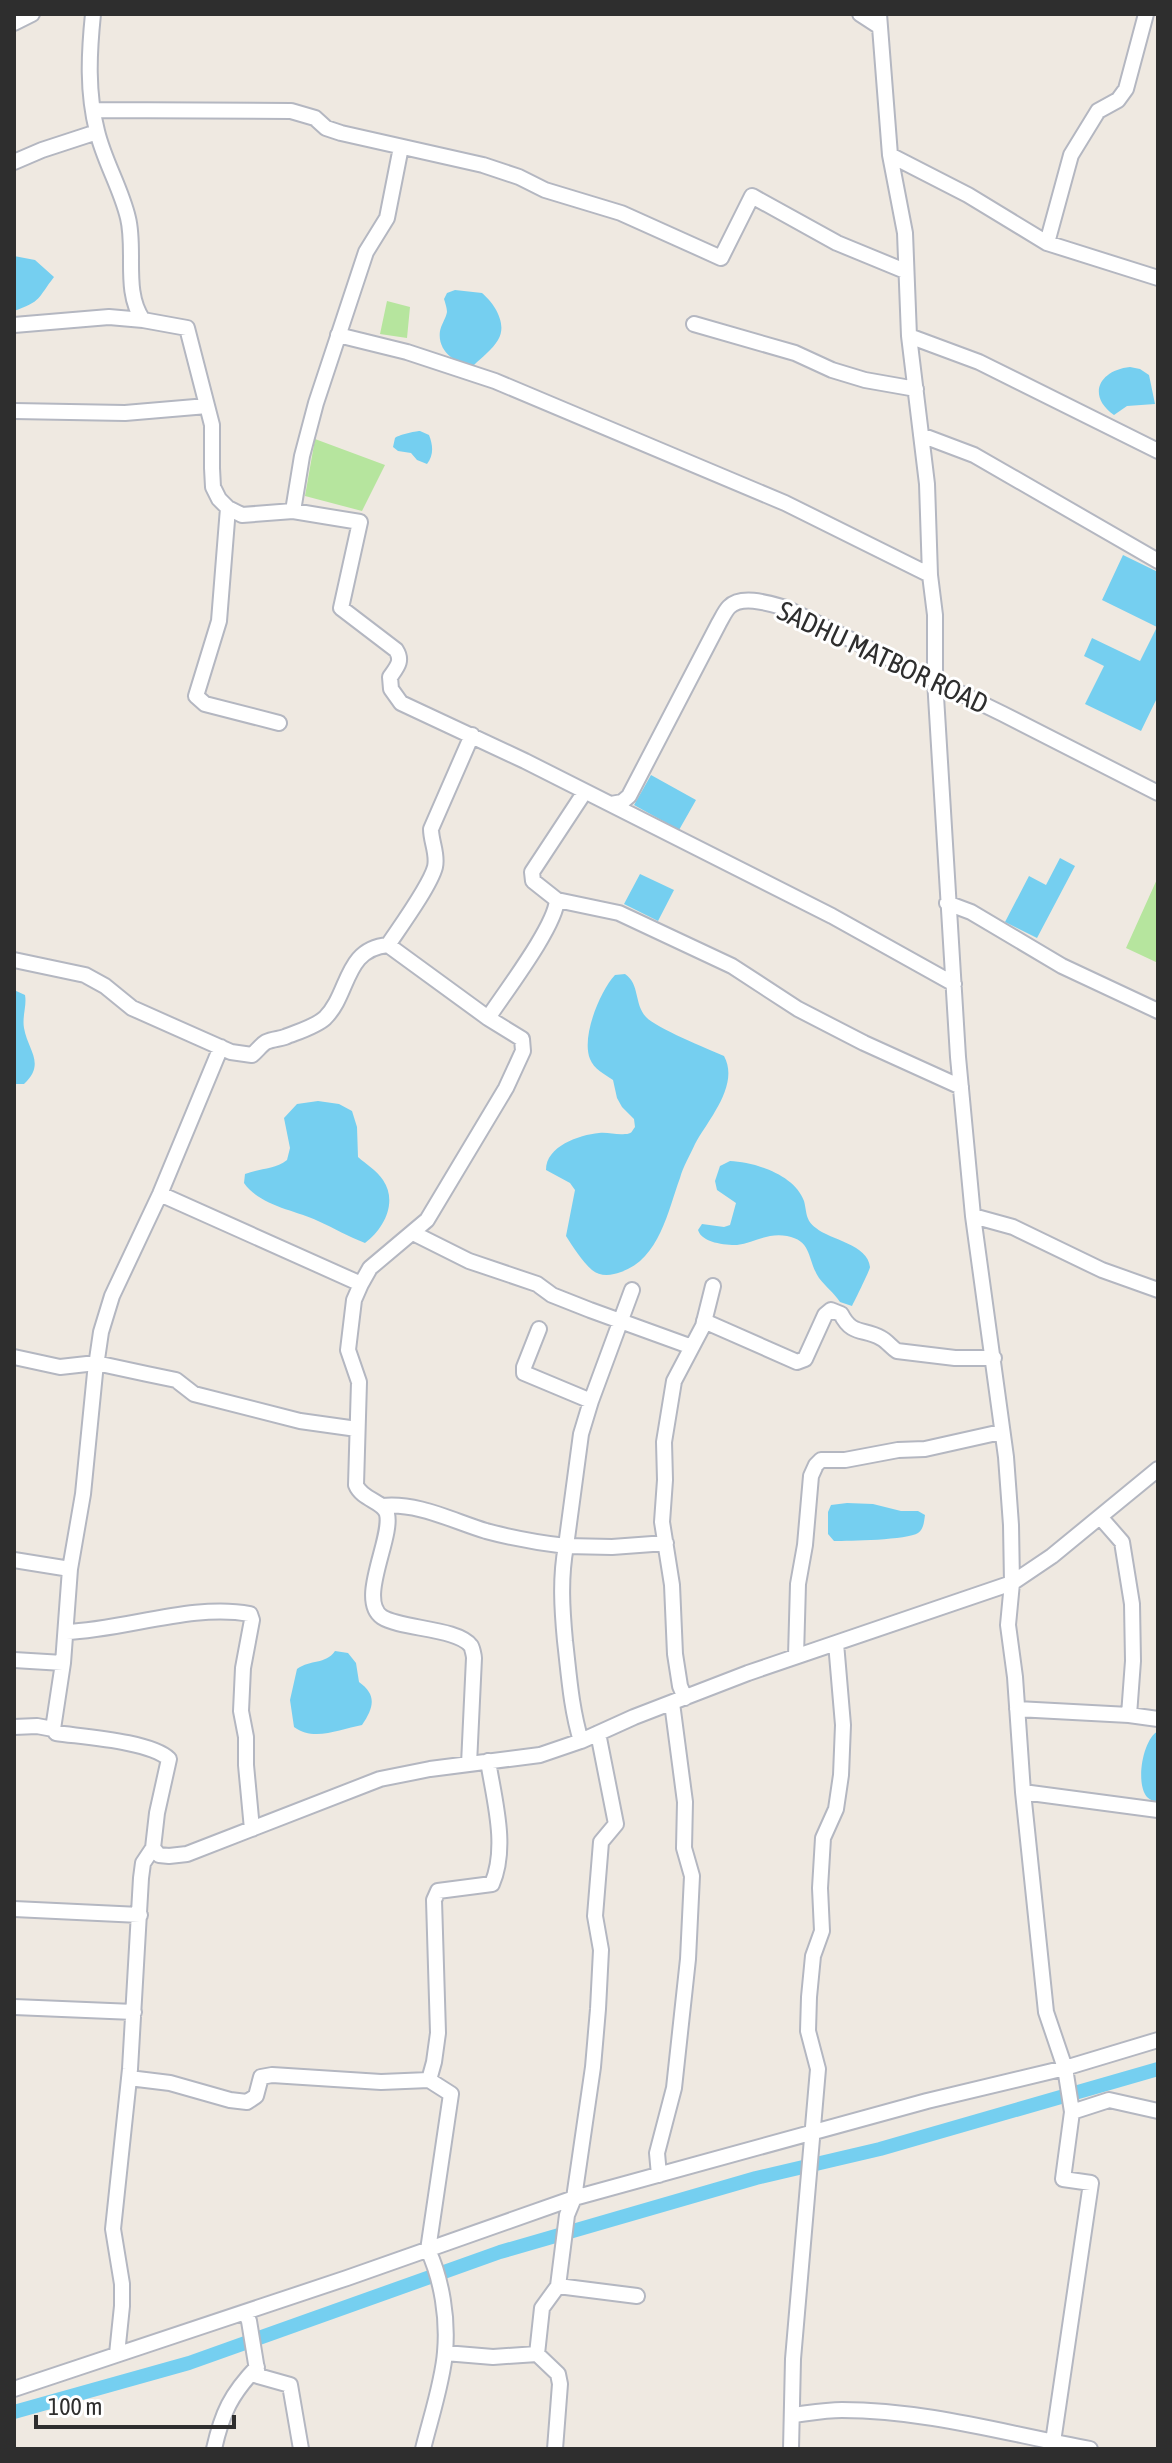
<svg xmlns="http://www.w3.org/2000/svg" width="1172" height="2463" font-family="'Asap Condensed',sans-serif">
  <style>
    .green { fill: #b6e59e }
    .water { fill: #75cff0 }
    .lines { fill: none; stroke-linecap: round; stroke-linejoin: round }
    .canal { stroke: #75cff0; stroke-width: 14 }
    .minor-casing { stroke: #b4b7c1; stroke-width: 18 }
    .minor { stroke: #fff; stroke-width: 14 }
    .labels { text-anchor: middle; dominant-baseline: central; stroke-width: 6; stroke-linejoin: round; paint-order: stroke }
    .street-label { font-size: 28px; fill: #2e2e2e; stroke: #fff }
  </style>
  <rect width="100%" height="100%" fill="#efe9e1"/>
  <path class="green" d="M387,301L410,307L407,338L380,334Z
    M315,439L385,465L362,511L305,496Z
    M1158,877V963L1126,948Z"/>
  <path class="water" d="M14,256L35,260L54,277C37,299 42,301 14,311Z
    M455,290L482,293C494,303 508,324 498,340C493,349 481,358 474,365C456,365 437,351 440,331C441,325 446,318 447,312C447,308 445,302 444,299L447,293Z
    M1130,367L1140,369L1149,375L1155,404L1127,406L1114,415C1086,395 1100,370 1130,367Z
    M420,431L429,435C433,445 434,455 427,464L417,460L411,453L398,451L393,447L395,438C398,435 415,431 420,431Z
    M1123,555L1158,572V696L1141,731L1085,704L1104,666L1084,656L1092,638L1140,661L1157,627L1102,600Z
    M651,775L696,800L679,830L634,805Z
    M1060,858L1075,866L1037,938L1005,922L1029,876L1046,885Z
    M640,874L674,890L658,921L624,904Z
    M625,974C640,984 634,1004 646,1017C656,1028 708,1049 724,1056C740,1085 708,1120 695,1144C690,1155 683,1167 680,1178C667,1213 659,1264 614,1274C606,1276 598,1275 592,1270C582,1261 573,1247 566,1236L575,1190L570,1183L546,1170C546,1146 579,1135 599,1133C608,1132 616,1135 625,1134C632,1134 631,1132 635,1127L634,1119L622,1107L617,1098L613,1080C604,1074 594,1069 590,1059C581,1037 600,991 615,975Z
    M14,990L25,995C27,1006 22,1016 24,1028C28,1051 46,1063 24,1084H14Z
    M318,1101L339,1104L352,1111L357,1127L358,1157C366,1164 377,1171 383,1180C398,1202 384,1229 365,1243C349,1237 334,1228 318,1221C295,1210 260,1206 244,1183L245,1174C260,1168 274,1170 287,1160L290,1148L284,1118L297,1104Z
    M730,1161C755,1162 795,1175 804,1201C807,1212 805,1220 816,1228C830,1240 868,1244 870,1267C870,1270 854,1302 852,1306L840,1302C834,1293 826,1287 819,1278C807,1260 813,1241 787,1236C768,1232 754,1243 737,1245C725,1245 702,1243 698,1230L702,1224L724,1227L730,1225L736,1203L717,1190L715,1181L720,1166Z
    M847,1503L873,1504L901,1511H918L925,1515C924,1521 924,1529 918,1533C908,1540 848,1541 834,1541L828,1534V1512L831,1505Z
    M335,1651L348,1653L356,1663L359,1682C377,1695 374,1707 362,1725C340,1729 314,1742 294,1727L290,1700L297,1669C311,1659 325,1665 335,1651Z
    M1158,1731V1804C1154,1801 1150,1800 1147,1797C1135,1783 1143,1739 1158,1731Z"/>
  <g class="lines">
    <path class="canal" d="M14,2412L189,2363L500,2252L756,2178L880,2149L1158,2069"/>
    <g class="minor-casing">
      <path id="minor" d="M93,14C89,53 87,92 97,131C104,161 121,188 128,218C136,250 123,292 143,320L187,328L212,425V468L213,487L219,499L228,508L242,515L293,511L360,522L341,608L396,650C403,661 397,667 390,677L391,689L401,703L525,761L832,916L954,984
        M860,14L880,27
        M14,23L32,14
        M93,110L291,111L315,118L326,128L341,133L483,165L519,177L545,190L621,213L721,258L752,196L837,243L905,271
        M890,155L968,195L1047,243L1158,278
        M14,162L42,150L97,132
        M1047,243L1071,155L1098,111L1118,100L1126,89L1146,14
        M694,324L795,353L832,370L865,380L916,389
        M14,325L109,317L143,320
        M338,335L407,352L495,381L785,503L930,575
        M909,336L979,362L1158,451
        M14,411L125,413L207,406
        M921,435L974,455L1158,561
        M228,508L219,621L196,696L205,704L279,723
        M293,511L302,456L316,403L366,252L387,218L401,147
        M611,804L622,802L629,796L719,623C722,618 725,611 729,607C742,594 771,604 786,608L1003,714L1158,793
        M557,900L619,913L732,966L798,1009L864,1043L961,1087
        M947,903L971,912L1062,966L1158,1011
        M388,945C400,927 430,886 435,867C438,854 431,842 431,829L472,735
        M14,960L85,975L105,986L132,1008L231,1052L252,1055C257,1051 261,1045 266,1042C272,1039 279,1039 285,1037C297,1032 315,1027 325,1018C350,993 344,949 388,945L488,1018L522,1039L523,1051L506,1088L427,1220L370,1268L361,1284L354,1300L348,1350L359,1382L356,1485C362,1500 384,1501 387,1514C393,1538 357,1600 382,1617C400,1629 458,1628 471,1646C472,1647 474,1656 474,1658L469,1764
        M488,1018C505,992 555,927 557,900L533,881L532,872L584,793
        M160,1194L361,1284
        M973,1216L1013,1227L1102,1270L1158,1290
        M413,1233L469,1261L537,1284L552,1295L590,1310L692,1347
        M632,1290L591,1401L581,1434L566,1546L612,1547L666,1543
        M704,1321L797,1362L805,1359L825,1315L831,1310L841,1314C852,1336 864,1328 881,1338C887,1341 891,1347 897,1351L955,1358H994
        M539,1329L524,1367V1373L591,1401
        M14,1357L60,1367L96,1363L147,1374L176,1380L194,1394L300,1421L357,1429
        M382,1506C417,1502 453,1521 486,1531C512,1538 539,1543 566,1546C560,1578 562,1609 565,1641C569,1675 571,1708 581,1741
        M1101,1518L1122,1542L1132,1604L1133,1661L1129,1715
        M14,1560L70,1569
        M66,1632C125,1630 193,1603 250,1614L252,1620L243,1668L241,1711L246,1737V1765L252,1829
        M796,1656L798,1584L805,1545L811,1476L816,1465L821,1460H845L898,1450L925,1449L1001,1432
        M14,1660L63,1663
        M685,1698L680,1686L675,1654L672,1585L662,1522L665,1480L664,1442L674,1381L703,1326L713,1286
        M1017,1709L1129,1715L1158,1719
        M14,1727L37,1726L53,1729L56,1733C83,1737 150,1741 169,1759L157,1813L153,1848L143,1863L141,1878L130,2069L113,2229L122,2284V2306L117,2354
        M53,1729L63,1663L70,1569L83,1494L95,1373L101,1332L112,1296L160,1194L221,1047
        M1023,1792L1158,1810
        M153,1848L159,1855L169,1856L187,1854L380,1779L430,1769L540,1755L581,1741L634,1717L748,1673L1012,1583L1052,1556L1158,1469
        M14,1909L140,1915
        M14,2007L134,2012
        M129,2078L170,2083L230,2100L247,2102L256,2096L261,2077L272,2075L381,2082L429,2080
        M1072,2112L1109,2100L1158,2111
        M659,2175L657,2153L674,2088L688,1959L692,1876L684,1848L685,1802L672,1703
        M558,2286L637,2296
        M245,2312L249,2321L258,2376L290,2385L301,2449
        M445,2353L493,2357L537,2354
        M14,2389L347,2278L574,2198L927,2101L1065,2068L1046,2012L1023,1792L1015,1677L1008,1625L1012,1583L1011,1525L1006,1457L973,1216L958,1057L935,680V615L930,575L927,484L909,336L905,233L890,155L879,14
        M793,2415C809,2413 826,2410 842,2410C926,2410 1008,2434 1090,2449
        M1053,2442L1091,2183L1063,2179L1072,2112L1065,2068L1158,2040
        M214,2449C222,2413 231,2394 257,2367
        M423,2449C430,2420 443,2381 445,2352C448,2319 442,2280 428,2250L451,2094L429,2080L434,2062L438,2033L434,1900L438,1891L492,1884C508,1847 494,1799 488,1761
        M555,2449L560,2384L558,2374L537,2354L542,2308L558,2286L567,2215L574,2198L593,2067L598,2009L601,1950L595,1916L601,1842L616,1824L598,1733
        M791,2449L793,2359L818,2069L808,2031L809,1997L813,1956L822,1931L820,1888L823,1838L836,1809L841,1775L843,1725L836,1643"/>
    </g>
    <use href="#minor" class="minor"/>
  </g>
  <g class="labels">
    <g class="street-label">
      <text transform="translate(883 657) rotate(25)">SADHU MATBOR ROAD</text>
    </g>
  </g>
  <rect width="1172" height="2463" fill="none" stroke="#2e2e2e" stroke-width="32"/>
  <path d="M36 2415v12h198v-12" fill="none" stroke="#2e2e2e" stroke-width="4"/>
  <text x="48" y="2415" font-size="24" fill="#2e2e2e" stroke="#ffffff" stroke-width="6" paint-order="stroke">100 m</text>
</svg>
